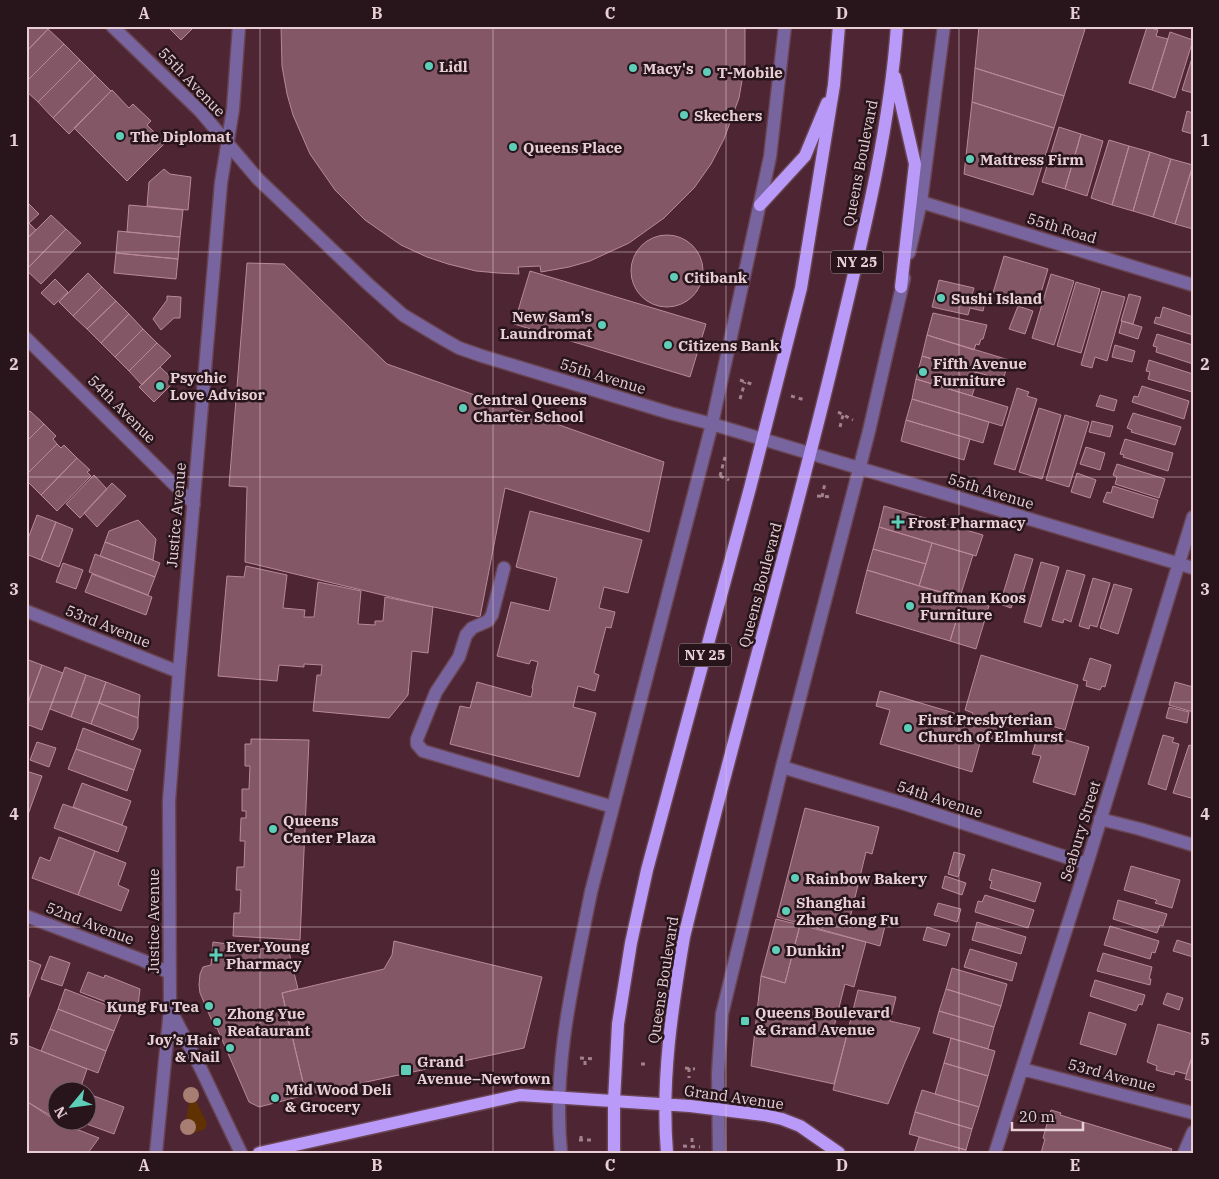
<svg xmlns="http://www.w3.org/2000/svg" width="1219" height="1179" font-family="'IBM Plex Serif',serif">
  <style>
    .green { fill: #603101 }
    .building { fill: #845766; stroke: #b98998 }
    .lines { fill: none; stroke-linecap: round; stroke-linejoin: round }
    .minor-casing { stroke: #694350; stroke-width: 15 }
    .major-casing { stroke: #694350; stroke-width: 15 }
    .path { stroke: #a2818b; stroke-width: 3; stroke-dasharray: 4 4; stroke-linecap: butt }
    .minor { stroke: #78659f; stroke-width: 12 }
    .major { stroke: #b99af9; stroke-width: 12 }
    .tree { fill: #a87e72 }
    .grid { fill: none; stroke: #e8ced5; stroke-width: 1; stroke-opacity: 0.55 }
    .poi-dot { fill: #5eceb8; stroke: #27151b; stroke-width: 2 }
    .labels { text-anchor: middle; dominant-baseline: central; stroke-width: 5; stroke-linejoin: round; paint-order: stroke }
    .shield { fill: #27151b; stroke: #ae969d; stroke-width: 1 }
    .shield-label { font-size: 14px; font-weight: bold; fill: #e8ced5 }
    .poi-label { font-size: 15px; font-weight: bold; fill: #e8ced5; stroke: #27151b; text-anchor: start }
    .street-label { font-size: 15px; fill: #e8ced5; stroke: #27151b }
    .neatline { fill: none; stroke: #e8ced5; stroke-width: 2 }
    .grid-label { font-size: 16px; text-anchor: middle; font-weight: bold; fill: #e8ced5 }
  </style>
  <rect width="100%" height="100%" fill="#4d2533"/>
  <path class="green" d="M191,1091L207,1123L205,1129L189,1135L184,1132Z"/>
  <path class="building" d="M26,26H45L48,29L26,52Z
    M167,26H195L181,40Z
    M281,26H745V63L739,98L724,139L711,164L694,188L664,218L629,243L590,261L569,267L541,272L540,266L518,267L519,274L498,273L476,271L448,264L427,257L401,245L365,220L335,190L310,154L293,115L287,94L282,66Z
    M979,26H1086L1064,96L975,68Z
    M1147,27L1158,30L1156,36L1168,39L1152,90L1129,83Z
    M48,29L64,44L26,82V52Z
    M1170,32L1193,40L1175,98L1152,90Z
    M64,44L80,60L38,102L26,91V82Z
    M1193,55V93L1182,90Z
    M80,60L95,75L53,118L38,102Z
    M975,68L1064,96L1054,128L972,102Z
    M95,75L111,91L69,134L53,118Z
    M112,90L129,108L133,104L151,121L147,125L165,143L127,181L74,128Z
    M972,102L1054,128L1033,195L964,174Z
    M1187,111L1193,113V134L1182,131Z
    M1059,127L1081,134L1065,189L1042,182Z
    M1081,134L1103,141L1087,196L1065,189Z
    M1109,140L1129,146L1112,205L1091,198Z
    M1129,146L1150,152L1133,211L1112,205Z
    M1150,152L1171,159L1153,217L1133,211Z
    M1171,159L1193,165L1175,224L1153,217Z
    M1193,165V229L1175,224Z
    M164,169L170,174L191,177L188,210L147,206L149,182Z
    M29,204L39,214L29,223L36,230L26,239V206Z
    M129,205L183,210L180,237L127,232Z
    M51,215L66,229L26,270V240Z
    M66,229L81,243L41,284L26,270Z
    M118,231L180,237L178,259L116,253Z
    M631 271a36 36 0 1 1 72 0a36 36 0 1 1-72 0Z
    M116,253L178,259L176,279L114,273Z
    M1004,256L1048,269L1037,306L993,293Z
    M247,263L284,264L387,364L664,462L649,532L505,488L480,617L420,604L245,562L247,487L229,486Z
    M530,271L706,324L690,377L514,324Z
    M88,273L102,287L73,316L59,302Z
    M1051,274L1074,281L1054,345L1032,338Z
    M55,279L68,292L54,305L41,293Z
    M939,280L974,288L972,295L986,298L983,311L970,308L968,315L932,307Z
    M1076,282L1100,289L1081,353L1057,346Z
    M102,287L116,301L87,329L73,316Z
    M1102,291L1125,297L1107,361L1095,357L1092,368L1081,365Z
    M1129,294L1141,297L1133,324L1121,321Z
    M167,296L181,297L180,318H174L161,330L153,319L167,300Z
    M116,301L129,314L101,343L87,329Z
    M1018,306L1033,311L1025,334L1009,329Z
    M1163,307L1193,317V335L1154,323L1156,317L1160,318Z
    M933,313L987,325L983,339H981L979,345L976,344L974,350L927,335Z
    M129,314L143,329L115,357L101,343Z
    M1122,321L1142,327L1138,339L1119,333Z
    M143,329L157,343L129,371L115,357Z
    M1157,334L1193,345V364L1156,352L1157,347L1153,346Z
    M927,335L1009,360L1003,380L922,356Z
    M157,343L171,356L142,385L129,371Z
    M1115,345L1135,351L1132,362L1112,357Z
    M922,356L979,373L972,396L916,379Z
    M1149,360L1193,374L1192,392L1148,379L1150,372L1146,371Z
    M160,367L175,381L154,402L139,387Z
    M916,379L1008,407L1002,426L912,399Z
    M1142,386L1189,401L1184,419L1132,402L1134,396L1138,397Z
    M1017,388L1029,392L1027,396L1037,399L1015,470L994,464Z
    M1100,395L1117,400L1114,411L1096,406Z
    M912,399L989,422L983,443L906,420Z
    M1039,408L1061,415L1042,479L1019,472Z
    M30,411L44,424L26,442V413Z
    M1133,413L1181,427L1175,445L1131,432L1132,430L1127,428Z
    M1065,415L1089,422L1069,487L1046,480Z
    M906,420L970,439L964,460L901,441Z
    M1092,421L1113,426L1110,437L1089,432Z
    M44,424L56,436L53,439L57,444L26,475V442Z
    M1125,439L1173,453L1168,471L1123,457L1124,455L1120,454Z
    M57,444L61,448L64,445L77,458L41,495L26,480V475Z
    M1086,447L1105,453L1100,470L1080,464Z
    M77,458L90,470L87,472L91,476L57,511L41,495Z
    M1117,464L1165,479L1159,498L1115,484L1117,477L1113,475Z
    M1077,473L1096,480L1090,498L1071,492Z
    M94,475L107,489L80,518L66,504Z
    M112,483L126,496L97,527L84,513Z
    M1113,486L1158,500L1153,518L1103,502L1107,492L1111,493Z
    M884,506L983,535L976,556L879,527Z
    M530,511L642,540L628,593L604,587L599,608L615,612L611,628L606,627L594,673L599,675L595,691L578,686L573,707L596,713L579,777L450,744L460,706L470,708L477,682L531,697L533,689L532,688L538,662L531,660L529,664L497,656L511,602L549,611L557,578L516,567Z
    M37,515L56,522L41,560L26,554V544Z
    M138,520L156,539L153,560L105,542L109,531Z
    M56,522L73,529L59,567L41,560Z
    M879,527L932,543L926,564L873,549Z
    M105,542L160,563L155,577L100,556Z
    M932,543L973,555L960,597L919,586Z
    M873,549L926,564L919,586L867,570Z
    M95,554L155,577L148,595L89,572Z
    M1015,554L1033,559L1019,605L1013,603L1011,608L1000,604Z
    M1041,562L1059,567L1041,627L1024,622Z
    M63,563L83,570L76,589L56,582Z
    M246,566L287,575L283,608L305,610L304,617H314L318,582L361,591L358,624L375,625V621H383L385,597L433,607L428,653L412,651L408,695L389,718L313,711L317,675H321L322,665L304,664V667L279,665L277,681L218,676L227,576L244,577Z
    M867,570L963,599L950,641L856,613Z
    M1067,570L1085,575L1071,622L1064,619L1063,623L1052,620Z
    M92,574L152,597L146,615L85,592Z
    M1093,578L1110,583L1097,627L1090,625L1089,629L1079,626Z
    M1114,584L1132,589L1118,634L1100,628Z
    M963,599L989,606L976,649L950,641Z
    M981,655L1078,685L1065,730L1008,713L1000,741L982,736L972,772L880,744L890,710L876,706L880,691L971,718L973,713L965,710Z
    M1090,658L1111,665L1105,687L1102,686L1100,690L1086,686L1087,681L1083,680Z
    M26,659L42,665L26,708Z
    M42,665L63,673L42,730L26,724V708Z
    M65,667L86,675L71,717L50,709Z
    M86,675L106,682L91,724L71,717Z
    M106,682L140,695L138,718L99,703Z
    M1175,682L1193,687V712L1169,705Z
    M99,703L138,718V728L133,740L91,724Z
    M1169,707L1189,712L1187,723L1166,718Z
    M83,728L141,750L134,770L76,749Z
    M1039,732L1089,747L1075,795L1033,782L1041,756L1032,754Z
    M1163,735L1174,738L1172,742L1179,744L1166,790L1148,784Z
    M251,739L309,740L300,940L233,936L234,913H240L241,890H236L237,867H244L245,841H240L241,818H246V811H242V789H249L250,766H245V744H251Z
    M37,742L56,748L49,767L30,760Z
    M1189,745L1193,746V792L1191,798L1173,793Z
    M76,749L134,770L127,791L68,769Z
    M26,771L42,776L26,820Z
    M82,783L131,801L122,825L73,807Z
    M63,804L127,827L118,852L54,828Z
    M805,808L879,827L872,854L866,852L850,918L885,926L880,946L777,917Z
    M59,837L95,851L78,895L32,878L40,857L50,861Z
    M95,851L126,863L118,885L129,890L121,911L78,895Z
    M954,852L965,855L958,877L948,874Z
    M1131,866L1180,880L1172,908L1155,903L1157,900L1124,890Z
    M992,869L1041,883L1035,902L990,888L992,881L989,880Z
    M945,876L966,883L962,895L942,888Z
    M985,895L1034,910L1028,928L975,912L978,901L982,902Z
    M1118,900L1167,914L1163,926L1160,925L1157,933L1113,919Z
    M938,903L961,909L957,922L934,915Z
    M776,919L800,925L785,983L761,976Z
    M977,922L1026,937L1021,954L972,940Z
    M800,925L866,942L854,987L845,984L834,1027L848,1031L834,1084L751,1066L761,976L785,983Z
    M1110,926L1159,941L1155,953L1152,952L1150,959L1104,945Z
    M927,927L950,934L946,946L923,940Z
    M1177,940L1193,945V957L1173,951Z
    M394,941L542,977L524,1048L306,1095L282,993L384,969L392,955Z
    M213,942L289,952L298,989L282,993L306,1095L259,1107L249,1102L217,1028H215L200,993L199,985L200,974L203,967L211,965Z
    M970,949L1017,963L1012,981L964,967Z
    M1103,953L1152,967L1149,979H1151L1150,985L1097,971Z
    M50,956L70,963L62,986L41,979Z
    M26,959L41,965L26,1005Z
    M952,968L1007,984L1001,1006L946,989Z
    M88,972L104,978L105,975L140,989L137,1014L80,992Z
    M1095,980L1145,995L1142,1005L1139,1004L1136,1011L1090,996Z
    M65,989L122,1011L114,1031L58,1009Z
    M946,989L1001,1006L994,1027L939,1011Z
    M858,990L896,997L890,1021L920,1028L905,1062L888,1104L833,1090Z
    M1167,993L1183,998L1179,1010L1163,1004Z
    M58,1009L114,1031L106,1051L50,1029Z
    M939,1011L994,1027L988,1049L933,1033Z
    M1089,1012L1126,1024L1116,1055L1080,1044Z
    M1158,1024L1193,1034V1054L1186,1074L1175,1071L1174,1075L1156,1070L1157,1066L1147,1062Z
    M50,1029L106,1051L98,1073L41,1051Z
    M951,1038L995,1051L988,1076L944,1063Z
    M26,1045L87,1069L79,1092H58V1120L26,1101Z
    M1193,1054V1081L1185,1079Z
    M944,1063L988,1076L979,1107L935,1094Z
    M922,1090L979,1107L972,1129L915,1112Z
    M94,1096L124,1107L114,1134L81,1122H88V1099L92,1101Z
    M26,1101L58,1122L99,1138L88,1153H26Z
    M1051,1110L1061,1113L1060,1115L1172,1149L1170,1153H1041L1045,1139L1043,1138Z
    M915,1112L972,1129L966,1150L909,1134Z
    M919,1137L966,1150L965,1153H914Z"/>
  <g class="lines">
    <g class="minor-casing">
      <path id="minor" d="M112,26L200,111L258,179L368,284L403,315L443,339L459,348L482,356L670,413L712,424L1193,568
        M921,202L1193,285
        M909,253L921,202L944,26
        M26,338L194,504
        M504,568L492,615L488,621L472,628L466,635L459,657L436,692L417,739V744L423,751L613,807
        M26,611L179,672
        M782,767L902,803L1087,864
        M1100,819L1140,829L1193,845
        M26,916L142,960L170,973
        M170,1009L201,1069L241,1153
        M1022,1069L1193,1113
        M156,1153L170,1009L169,801L179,672L221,183L233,109L239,26
        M561,1153C552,1064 574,978 591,892L712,424L770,157L785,26
        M719,1153L718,1073L722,1014L782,767L869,431L904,278
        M995,1153L1087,864L1193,517
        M1184,1153L1193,1132"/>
    </g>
    <g class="major-casing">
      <path id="major" d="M895,77L915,164L901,287
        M760,205L805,156L827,103
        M259,1153L520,1095L690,1106L764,1115L782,1119L800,1126L839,1153
        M614,1153V1101L618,1024L631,943L647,870L750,488L801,288L834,85L839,26
        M667,1153C661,1080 672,1008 684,937C732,739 790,543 837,345C862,240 889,135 897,26"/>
    </g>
    <path class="path" d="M740,380L754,385
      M791,396L805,400
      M740,399L745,382
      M838,412L853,420
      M840,427L843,415
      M720,476L725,457
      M720,476L729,480
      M817,496L833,497
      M822,497L825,483
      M580,1058L594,1059
      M641,1064H648
      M585,1065V1059
      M685,1068L695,1069
      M689,1068V1078
      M339,1095L371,1088V1091
      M692,1138V1147
      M579,1140H591
      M581,1140V1133
      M683,1146L700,1147"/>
    <use href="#minor" class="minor"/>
    <use href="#major" class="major"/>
  </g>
  <g class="tree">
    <circle cx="191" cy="1095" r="8"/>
    <circle cx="188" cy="1127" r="8"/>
  </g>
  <path class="grid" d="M260,26V1153M493,26V1153M726,26V1153M959,26V1153M26,252H1193M26,477H1193M26,702H1193M26,927H1193"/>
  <g class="poi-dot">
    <circle cx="429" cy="66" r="5"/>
    <circle cx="633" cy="68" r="5"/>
    <circle cx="707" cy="72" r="5"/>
    <circle cx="684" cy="115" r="5"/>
    <circle cx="120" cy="136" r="5"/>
    <circle cx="513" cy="147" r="5"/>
    <circle cx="970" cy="159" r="5"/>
    <circle cx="674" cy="277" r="5"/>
    <circle cx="941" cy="298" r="5"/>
    <circle cx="602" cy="325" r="5"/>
    <circle cx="668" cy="345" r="5"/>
    <circle cx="923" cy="372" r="5"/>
    <circle cx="160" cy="386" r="5"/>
    <circle cx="463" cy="408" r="5"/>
    <path d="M895.5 514.5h5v5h5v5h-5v5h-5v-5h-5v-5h5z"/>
    <circle cx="910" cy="606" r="5"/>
    <circle cx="908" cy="728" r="5"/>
    <circle cx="273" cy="829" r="5"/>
    <circle cx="795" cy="878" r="5"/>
    <circle cx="786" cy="911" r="5"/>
    <circle cx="776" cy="950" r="5"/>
    <path d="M213.5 947.5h5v5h5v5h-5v5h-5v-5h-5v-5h5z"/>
    <circle cx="209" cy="1006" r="5"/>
    <rect x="740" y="1016" width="10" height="10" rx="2.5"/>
    <circle cx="217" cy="1022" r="5"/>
    <circle cx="230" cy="1048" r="5"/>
    <rect x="400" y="1064" width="12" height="12" rx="2.5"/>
    <circle cx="275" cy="1098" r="5"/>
  </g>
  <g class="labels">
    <g class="shield">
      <rect x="831" y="250.5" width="52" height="23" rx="4"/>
      <rect x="679" y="643.5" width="52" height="23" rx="4"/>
    </g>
    <g class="shield-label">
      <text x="857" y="262">NY 25</text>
      <text x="705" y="655">NY 25</text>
    </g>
    <g class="poi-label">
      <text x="439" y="66">Lidl</text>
      <text x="643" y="68">Macy's</text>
      <text x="717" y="72">T-Mobile</text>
      <text x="694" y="115">Skechers</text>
      <text x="130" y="136">The Diplomat</text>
      <text x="523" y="147">Queens Place</text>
      <text x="980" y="159">Mattress Firm</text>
      <text x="684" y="277">Citibank</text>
      <text x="951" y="298">Sushi Island</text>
      <text x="592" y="316" text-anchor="end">New Sam's<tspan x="592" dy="17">Laundromat</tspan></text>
      <text x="678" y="345">Citizens Bank</text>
      <text x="933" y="363">Fifth Avenue<tspan x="933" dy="17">Furniture</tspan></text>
      <text x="170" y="377">Psychic<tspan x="170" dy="17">Love Advisor</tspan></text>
      <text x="473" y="399">Central Queens<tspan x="473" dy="17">Charter School</tspan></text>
      <text x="908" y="522">Frost Pharmacy</text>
      <text x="920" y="597">Huffman Koos<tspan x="920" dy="17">Furniture</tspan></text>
      <text x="918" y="719">First Presbyterian<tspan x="918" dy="17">Church of Elmhurst</tspan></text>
      <text x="283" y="820">Queens<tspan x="283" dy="17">Center Plaza</tspan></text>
      <text x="805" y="878">Rainbow Bakery</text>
      <text x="796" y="902">Shanghai<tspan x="796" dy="17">Zhen Gong Fu</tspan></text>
      <text x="226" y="946">Ever Young<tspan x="226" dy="17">Pharmacy</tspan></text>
      <text x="786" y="950">Dunkin'</text>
      <text x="199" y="1006" text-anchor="end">Kung Fu Tea</text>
      <text x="755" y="1012">Queens Boulevard<tspan x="755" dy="17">&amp; Grand Avenue</tspan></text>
      <text x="227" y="1013">Zhong Yue<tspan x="227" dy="17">Reataurant</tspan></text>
      <text x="220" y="1039" text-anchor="end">Joy’s Hair<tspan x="220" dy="17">&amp; Nail</tspan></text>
      <text x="417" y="1061">Grand<tspan x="417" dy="17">Avenue–Newtown</tspan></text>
      <text x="285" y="1089">Mid Wood Deli<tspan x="285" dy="17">&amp; Grocery</tspan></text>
    </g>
    <g class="street-label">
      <text transform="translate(192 82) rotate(46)">55th Avenue</text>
      <text transform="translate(860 163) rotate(-79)">Queens Boulevard</text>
      <text transform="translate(1062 228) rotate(17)">55th Road</text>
      <text transform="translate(603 376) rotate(17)">55th Avenue</text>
      <text transform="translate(122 409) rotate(45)">54th Avenue</text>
      <text transform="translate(991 491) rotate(17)">55th Avenue</text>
      <text transform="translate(176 515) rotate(-85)">Justice Avenue</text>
      <text transform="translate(760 585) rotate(-75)">Queens Boulevard</text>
      <text transform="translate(108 626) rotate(22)">53rd Avenue</text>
      <text transform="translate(940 799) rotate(18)">54th Avenue</text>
      <text transform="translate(1080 831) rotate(-73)">Seabury Street</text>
      <text transform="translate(153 921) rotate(-90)">Justice Avenue</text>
      <text transform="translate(90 923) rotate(21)">52nd Avenue</text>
      <text transform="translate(663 980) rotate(-81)">Queens Boulevard</text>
      <text transform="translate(1112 1075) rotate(15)">53rd Avenue</text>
      <text transform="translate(734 1097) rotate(8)">Grand Avenue</text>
    </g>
  </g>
  <rect width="1219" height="1179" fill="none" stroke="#27151b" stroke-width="55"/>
  <g transform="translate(72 1106) rotate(241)"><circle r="24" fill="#27151b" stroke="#745f65"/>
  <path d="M0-4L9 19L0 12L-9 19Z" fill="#5eceb8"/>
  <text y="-8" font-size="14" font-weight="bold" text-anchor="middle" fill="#e8ced5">N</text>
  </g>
  <path d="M1012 1122v8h71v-8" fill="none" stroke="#e8ced5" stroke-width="2.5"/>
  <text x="1019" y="1122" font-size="15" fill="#e8ced5" stroke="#27151b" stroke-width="4" paint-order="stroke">20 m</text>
  <rect x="28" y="28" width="1164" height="1124" class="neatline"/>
  <g class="grid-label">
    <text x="144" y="19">A</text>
    <text x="377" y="19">B</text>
    <text x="610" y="19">C</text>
    <text x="842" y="19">D</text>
    <text x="1075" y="19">E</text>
    <text x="14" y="146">1</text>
    <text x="1205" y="146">1</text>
    <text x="14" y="370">2</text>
    <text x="1205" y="370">2</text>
    <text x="14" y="595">3</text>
    <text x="1205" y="595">3</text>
    <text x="14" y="820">4</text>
    <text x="1205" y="820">4</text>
    <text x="14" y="1045">5</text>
    <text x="1205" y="1045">5</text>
    <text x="144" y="1171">A</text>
    <text x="377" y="1171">B</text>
    <text x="610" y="1171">C</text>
    <text x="842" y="1171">D</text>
    <text x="1075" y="1171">E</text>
  </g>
</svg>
